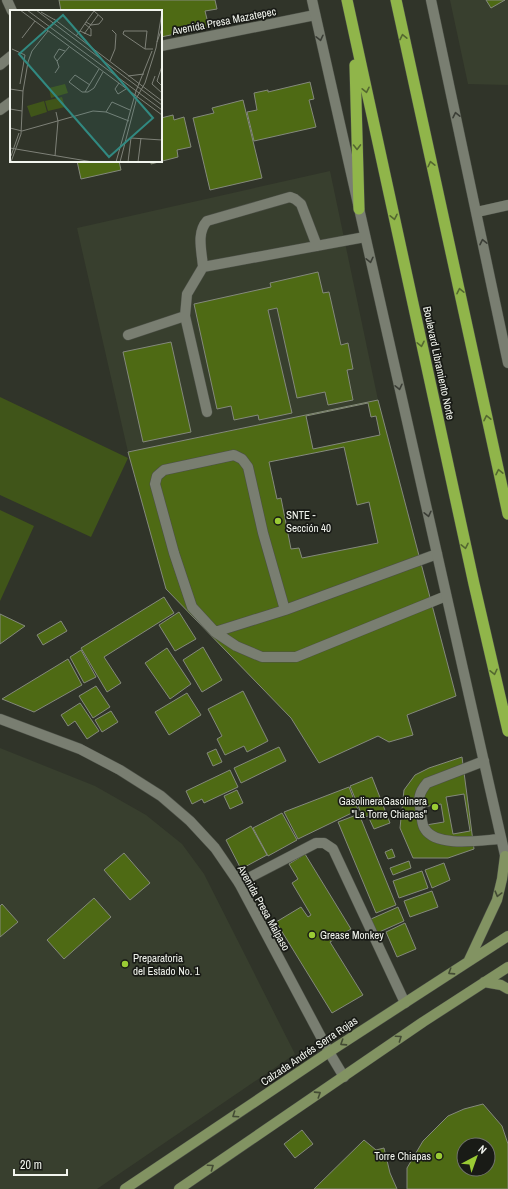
<svg xmlns="http://www.w3.org/2000/svg" width="508" height="1189" font-family="'Archivo Narrow',sans-serif">
  <style>
    .built { fill: #383f2e }
    .green { fill: #405519 }
    .building { fill: #4e6a14; stroke: #84897c; fill-rule: evenodd }
    .lines { fill: none; stroke-linecap: round; stroke-linejoin: round }
    .service-casing { stroke: #4c5047; stroke-width: 11 }
    .minor-casing { stroke: #4c5047; stroke-width: 11 }
    .tertiary-casing { stroke: #4c5047; stroke-width: 11 }
    .secondary-casing { stroke: #4c5047; stroke-width: 11 }
    .trunk-casing { stroke: #4c5047; stroke-width: 12 }
    .service { stroke: #797e71; stroke-width: 10 }
    .minor { stroke: #797e71; stroke-width: 10 }
    .tertiary { stroke: #797e71; stroke-width: 10 }
    .secondary { stroke: #829362; stroke-width: 10 }
    .trunk { stroke: #90b54a; stroke-width: 11 }
    .oneway { stroke: #546830 }
    .oneway2 { stroke: #3b3e36 }
    .oneway3 { stroke: #434b34 }
    .poi-dot { fill: #9acb34; stroke: #191b16; stroke-width: 1.5 }
    .labels { text-anchor: middle; dominant-baseline: central; stroke-width: 3.5; stroke-linejoin: round; paint-order: stroke }
    .street-label { font-size: 11px; fill: #f2f5ee; stroke: #191b16 }
    .poi-label { font-size: 11px; fill: #f2f5ee; stroke: #191b16; text-anchor: start }
    .inset-road { fill: none; stroke: #7e8178; stroke-width: 1 }
    .view { fill: #318981; fill-opacity: 0.15; stroke: #318981; stroke-width: 2 }
    .inset-edge { fill: none; stroke: #f2f5ee; stroke-width: 2 }
  </style>
  <rect width="100%" height="100%" fill="#303429"/>
  <path class="built" d="M450,0H508V85L468,84Z
    M330,171L378,400L128,452L77,228Z
    M0,748L95,786L146,815L182,844L204,874L295,1054L97,1189H0Z"/>
  <path class="green" d="M0,397L128,458L91,537L0,495Z
    M0,510L34,526L0,601Z"/>
  <path class="building" d="M59,0H215L217,9L205,11L209,27L161,37V11H61Z
    M486,0H505L491,8Z
    M310,82L314,99L309,100L316,127L254,141L247,112L257,110L254,93L268,90V92Z
    M243,100L262,178L210,190L193,118L214,113L212,108Z
    M173,115L174,120L184,117L191,147L177,150L178,157L151,164V161H161V118Z
    M77,161H119L121,170L81,179Z
    M318,272L323,293L329,292L341,345L348,343L353,369L347,370L353,400L328,405L325,392L297,398L277,308L268,310L292,413L259,420L258,415L234,420L231,406L217,409L194,304L271,287L270,283Z
    M171,342L191,432L143,442L123,352Z
    M378,400L456,696L407,715L413,735L389,742L378,736L319,763L291,718L166,589L128,452Z
    M368,403L371,417L376,416L380,435L313,449L306,416Z
    M344,447L357,505L369,502L378,543L302,558L299,548L291,549L281,498L277,499L269,462Z
    M164,597L174,613L104,657L121,683L107,692L81,648Z
    M179,612L196,639L175,651L159,625Z
    M0,614L25,626L0,644Z
    M61,621L67,631L43,645L37,635Z
    M203,647L222,680L202,692L183,660Z
    M167,648L191,684L170,699L145,663Z
    M81,650L96,677L84,683L70,657Z
    M68,659L82,685L34,712L2,699Z
    M96,686L110,707L93,718L79,696Z
    M243,691L268,741L247,752L244,746L225,755L217,739L222,736L208,709Z
    M187,693L201,715L169,735L155,712Z
    M80,703L99,731L87,739L75,721L68,726L61,715Z
    M111,711L118,722L102,732L95,720Z
    M279,747L286,761L241,783L234,768Z
    M216,749L222,762L213,766L207,753Z
    M462,757L474,849L448,858H413L400,828L404,790L415,775L429,768Z
    M230,770L238,787L204,803L202,799L192,804L186,791Z
    M372,777L390,823L374,829L368,816L363,818L350,786Z
    M349,787L358,810L298,839L284,812Z
    M237,790L243,803L230,809L224,796Z
    M464,794L470,831L453,834L446,797Z
    M441,804L444,822L426,825L423,807Z
    M282,813L297,840L268,856L253,828Z
    M359,814L396,905L376,913L338,822Z
    M251,826L267,855L241,869L226,840Z
    M392,849L395,857L388,859L385,852Z
    M124,853L150,883L130,900L104,870Z
    M305,854L351,929L330,942L363,995L332,1013L276,922L301,907L308,917L311,915L292,883L298,879L289,864Z
    M409,861L411,868L393,875L390,868Z
    M444,863L450,880L432,888L425,870Z
    M422,871L428,888L399,898L393,881Z
    M432,891L438,907L410,917L404,901Z
    M94,898L111,917L64,959L47,940Z
    M2,904L18,922L0,937V906Z
    M398,907L404,921L377,933L371,919Z
    M405,923L416,949L397,957L386,932Z
    M483,1104L502,1126L508,1144V1189H407V1168L423,1141L448,1116L464,1109ZM464,1145H488V1169H464Z
    M302,1130L313,1144L295,1158L284,1144Z
    M364,1140L376,1150L384,1148L390,1173L397,1189H314Z"/>
  <g class="lines">
    <g class="service-casing">
      <path id="service" d="M7,0L12,11
        M0,65L11,56
        M477,212L508,205
        M203,267C202,252 196,233 207,221L290,197L295,199L301,204L317,246
        M185,316L207,412
        M128,335L185,316L187,294L203,267L365,237
        M285,610L263,533L248,467L242,459L234,455L164,470L157,476L155,484L174,553L192,607L215,632L236,646L262,657H296L446,596
        M215,632L285,610L437,554
        M484,761L427,783C417,795 419,799 421,814C422,818 422,826 425,829C437,848 482,840 501,839
        M239,883L316,843H324L333,849L405,1003"/>
    </g>
    <g class="minor-casing">
      <path id="minor" d="M161,46L315,15
        M0,110L11,102
        M0,719L80,749L120,770L161,796L190,821L215,848L239,883L329,1052L344,1077"/>
    </g>
    <g class="tertiary-casing">
      <path id="tertiary" d="M312,0L507,864
        M431,0L508,363"/>
    </g>
    <g class="secondary-casing">
      <path id="secondary" d="M469,960L497,900L502,879L505,856
        M484,982L501,985L508,989
        M125,1189L329,1052L508,936
        M179,1189L423,1022L508,967"/>
    </g>
    <g class="trunk-casing">
      <path id="trunk" d="M347,0L474,584L508,731
        M396,0L508,514
        M355,65L359,209"/>
    </g>
    <use href="#service" class="service"/>
    <use href="#minor" class="minor"/>
    <use href="#tertiary" class="tertiary"/>
    <use href="#secondary" class="secondary"/>
    <use href="#trunk" class="trunk"/>
  </g>
  <defs><path id="oneway-chevron" d="M-2-3.5L2.5 0L-2 3.5" fill="none" stroke-width="1.6" stroke-linecap="round" stroke-linejoin="round"/></defs>
  <g class="oneway">
    <use href="#oneway-chevron" transform="translate(403 37) rotate(-102)"/>
    <use href="#oneway-chevron" transform="translate(366 90) rotate(78)"/>
    <use href="#oneway-chevron" transform="translate(357 147) rotate(89)"/>
    <use href="#oneway-chevron" transform="translate(431 164) rotate(-103)"/>
    <use href="#oneway-chevron" transform="translate(394 217) rotate(78)"/>
    <use href="#oneway-chevron" transform="translate(460 291) rotate(-102)"/>
    <use href="#oneway-chevron" transform="translate(421 344) rotate(78)"/>
    <use href="#oneway-chevron" transform="translate(487 418) rotate(-102)"/>
    <use href="#oneway-chevron" transform="translate(499 472) rotate(-102)"/>
    <use href="#oneway-chevron" transform="translate(465 546) rotate(78)"/>
    <use href="#oneway-chevron" transform="translate(494 672) rotate(77)"/>
  </g>
  <g class="oneway2">
    <use href="#oneway-chevron" transform="translate(320 38) rotate(77)"/>
    <use href="#oneway-chevron" transform="translate(456 115) rotate(-102)"/>
    <use href="#oneway-chevron" transform="translate(483 242) rotate(-102)"/>
    <use href="#oneway-chevron" transform="translate(370 260) rotate(77)"/>
    <use href="#oneway-chevron" transform="translate(399 387) rotate(77)"/>
    <use href="#oneway-chevron" transform="translate(428 514) rotate(77)"/>
  </g>
  <g class="oneway3">
    <use href="#oneway-chevron" transform="translate(498 894) rotate(105)"/>
    <use href="#oneway-chevron" transform="translate(451 972) rotate(147)"/>
    <use href="#oneway-chevron" transform="translate(399 1038) rotate(-35)"/>
    <use href="#oneway-chevron" transform="translate(343 1043) rotate(147)"/>
    <use href="#oneway-chevron" transform="translate(318 1094) rotate(-33)"/>
    <use href="#oneway-chevron" transform="translate(235 1115) rotate(146)"/>
    <use href="#oneway-chevron" transform="translate(211 1167) rotate(-35)"/>
  </g>
  <g class="poi-dot">
    <circle cx="278" cy="521" r="4"/>
    <circle cx="435" cy="807" r="4"/>
    <circle cx="312" cy="935" r="4"/>
    <circle cx="125" cy="964" r="4"/>
    <circle cx="439" cy="1156" r="4"/>
  </g>
  <g class="labels">
    <g class="street-label">
      <text transform="translate(224 21) rotate(-11)">Avenida Presa Mazatepec</text>
      <text transform="translate(439 363) rotate(78)">Boulevard Libramiento Norte</text>
      <text transform="translate(264 908) rotate(61)">Avenida Presa Malpaso</text>
      <text transform="translate(309 1051) rotate(-34)">Calzada Andrés Serra Rojas</text>
    </g>
    <g class="poi-label">
      <text x="286" y="515">SNTE -<tspan x="286" dy="13">Sección 40</tspan></text>
      <text x="427" y="801" text-anchor="end">GasolineraGasolinera<tspan x="427" dy="13">"La Torre Chiapas"</tspan></text>
      <text x="320" y="935">Grease Monkey</text>
      <text x="133" y="958">Preparatoria<tspan x="133" dy="13">del Estado No. 1</tspan></text>
      <text x="431" y="1156" text-anchor="end">Torre Chiapas</text>
    </g>
  </g>
  <g transform="translate(10 10)">
    <rect width="152" height="152" fill="#303429"/>
    <path d="M55,74L58,83L41,88L39,78ZM52,87L55,97L38,101L35,91ZM34,91L37,102L21,107L17,96Z" fill="#405519"/>
    <path class="inset-road" d="M10,0L152,105M17,0L152,100M26,0L152,95M31,2L45,10M44,9L152,91M70,21L81,26V19L75,14M74,24L88,5M66,26L70,21L76,12L84,1L93,9L89,14L81,15L76,12M12,28L25,11M147,32L152,18M2,39L15,45M135,39L113,24L114,21H137L135,39H143M47,51L44,47L49,39L55,41M100,51L105,39L106,24L102,20M152,56L147,71L152,76M45,63L49,57L47,51L59,37M118,66L134,64M145,66L142,74L152,83M109,73L105,79L108,84L116,79M10,74L15,45M80,75L65,65L59,72L72,82H78L84,78L93,62M0,79L13,81M75,82L89,59M0,99L12,101M96,102L102,92L120,100M0,118L12,121L83,101L96,102L119,111M0,138L83,152M1,146L9,123M45,146L48,111L46,102M1,152L11,124L13,81L18,52L22,41L38,21M106,152L126,81L142,41M110,152L127,87L135,73L146,38L152,2M118,152L121,128L152,130M128,152L131,128"/>
    <path class="view" d="M53,5L143,108L99,147L9,44Z"/>
    <rect width="152" height="152" class="inset-edge"/>
  </g>
  <g transform="translate(476 1157) rotate(41)"><circle r="19" fill="#191b16" stroke="#70726c"/>
  <path d="M0-3L7 15L0 10L-7 15Z" fill="#9acb34"/>
  <text y="-6" font-size="11" font-weight="bold" text-anchor="middle" fill="#f2f5ee">N</text>
  </g>
  <path d="M14 1169v6h53v-6" fill="none" stroke="#f2f5ee" stroke-width="2"/>
  <text x="20" y="1169" font-size="12" fill="#f2f5ee" stroke="#191b16" stroke-width="3" paint-order="stroke">20 m</text>
</svg>
